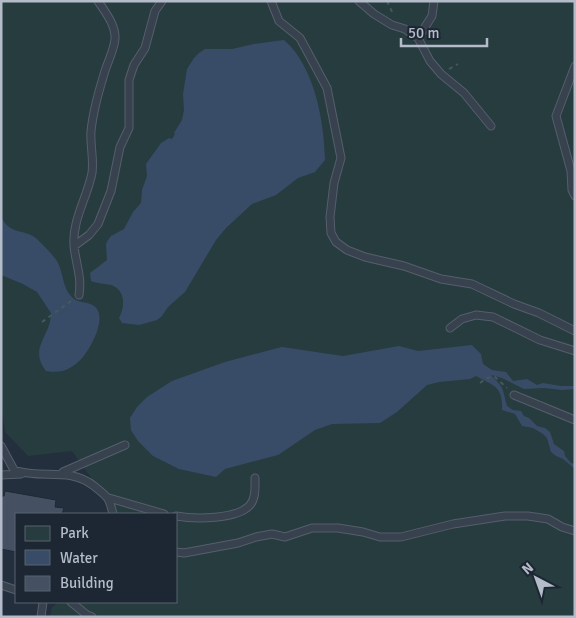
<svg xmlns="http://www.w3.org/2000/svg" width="576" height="618" font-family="Signika,sans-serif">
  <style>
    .green { fill: #263c3f }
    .water { fill: #394c67 }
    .building { fill: #455162; stroke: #1f2835 }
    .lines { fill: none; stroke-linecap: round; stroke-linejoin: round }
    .service-casing { stroke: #565f6c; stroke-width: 9 }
    .path { stroke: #44595c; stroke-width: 2; stroke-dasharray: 4 4; stroke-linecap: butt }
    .service { stroke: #38414e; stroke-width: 7 }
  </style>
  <rect width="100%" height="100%" fill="#242f3e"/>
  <path class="green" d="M1,1H575V617H50L52,607L59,602H176V514H117L72,451L28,456L5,432L1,402Z"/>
  <path class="water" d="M284,40C315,67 324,121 325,160L315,172L298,178L276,195L252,204L226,228L216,240L185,292L168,307L162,316L157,320L139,325L122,323L119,318C125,307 126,290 111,285C104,283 98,284 91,281L90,273L107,260L106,244L108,240L111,236L124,229L133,212L141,203L142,190L147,176L146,164L161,143L169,138L172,139L175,134L174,133L182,120L184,110L183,94L187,69L194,58L199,53L205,49H232L254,44Z
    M1,217C12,237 24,227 38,240C43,245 56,258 58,263C63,273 63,287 70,295C76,303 83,301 90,304C111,311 92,346 83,357C72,369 62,374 46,371C28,347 51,337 51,313L37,292L23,284L1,275Z
    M472,345L481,354L483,364L492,370L506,372L513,381L527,379L537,385L543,383L561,386H575V389L562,390L544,388L524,389L502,378L491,375C505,389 502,388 507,406L513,410L521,411L524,416L529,418L537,426L545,428L550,432L554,444L564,451L565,456L571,463L575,464V469L563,459L556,456L551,452L547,438L543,434L533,428L522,426L515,414L502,410C503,386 494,386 476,376L470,379L439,382L427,385L397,412L380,423L332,424L315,430L278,455L225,469L216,477L179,469L153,456L138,441L131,430L130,418L137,407L147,397L172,381L225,362L282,347L343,356L399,346L418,351Z"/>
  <path class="building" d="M5,491L56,500L55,507L64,508L62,514H16V552L1,549V496H4Z"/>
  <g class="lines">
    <g class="service-casing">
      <path id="service" d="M98,1C105,12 116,25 115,39C114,50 108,61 105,71C99,90 93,112 91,131C90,145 94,159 92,173C87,198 72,220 74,246L89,235L98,224L111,191L120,147L129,128V80L134,65L145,48L155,11L162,1
        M271,1L279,21L300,38L327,88L341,158L334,183L330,217L331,233L336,242L347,250L365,257L404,266L441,279L472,284L514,304L539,313L575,331
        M359,1L374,14L392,25L405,29L418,38L430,61L441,74L464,93L491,126
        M418,38L432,16L434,1
        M575,66L556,116L571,171L572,190L575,196
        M74,246C76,265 82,277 79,295
        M450,328L462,319L476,315L493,317L540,340L575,351
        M514,395L575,420
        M1,446L14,470C42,480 69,466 94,486C108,497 109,497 113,514
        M63,472L125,445
        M1,475L21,474
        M109,498L164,514
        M176,516C194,519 237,520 250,505C256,498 255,487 255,478
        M176,552L184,553L238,543L256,537L272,534L285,537L312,528H338L363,532L380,537H401L453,524L505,516H528L548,519L562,527L575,531
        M1,585L16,590
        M71,602L87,615L92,617
        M41,617L43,602"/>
    </g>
    <path class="path" d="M387,1L393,14
      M449,69L458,64
      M42,322L71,301
      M480,383L487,378L495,377L507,388"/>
    <use href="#service" class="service"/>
  </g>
  <rect width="576" height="618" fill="none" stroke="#b4bcc9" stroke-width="5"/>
  <rect x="15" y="513" width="162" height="90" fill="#1d2633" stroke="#59626f"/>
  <rect x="25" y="526" width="25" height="15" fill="#263c3f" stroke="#59626f"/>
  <text x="60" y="538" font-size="15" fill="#b4bcc9">Park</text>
  <rect x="25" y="550" width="25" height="15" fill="#394c67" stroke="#59626f"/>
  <text x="60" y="563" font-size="15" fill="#b4bcc9">Water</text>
  <rect x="25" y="576" width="25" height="15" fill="#455162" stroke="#59626f"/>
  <text x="60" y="588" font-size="15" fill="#b4bcc9">Building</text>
  <g transform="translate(536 578) rotate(319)" stroke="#1d2633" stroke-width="4" paint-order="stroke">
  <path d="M0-4L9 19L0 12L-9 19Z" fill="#b4bcc9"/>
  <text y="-8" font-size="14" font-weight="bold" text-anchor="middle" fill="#b4bcc9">N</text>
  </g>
  <path d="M401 38v8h86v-8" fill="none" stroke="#b4bcc9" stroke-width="2.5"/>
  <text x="408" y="38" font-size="15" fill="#b4bcc9" stroke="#1d2633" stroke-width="4" paint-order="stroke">50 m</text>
</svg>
